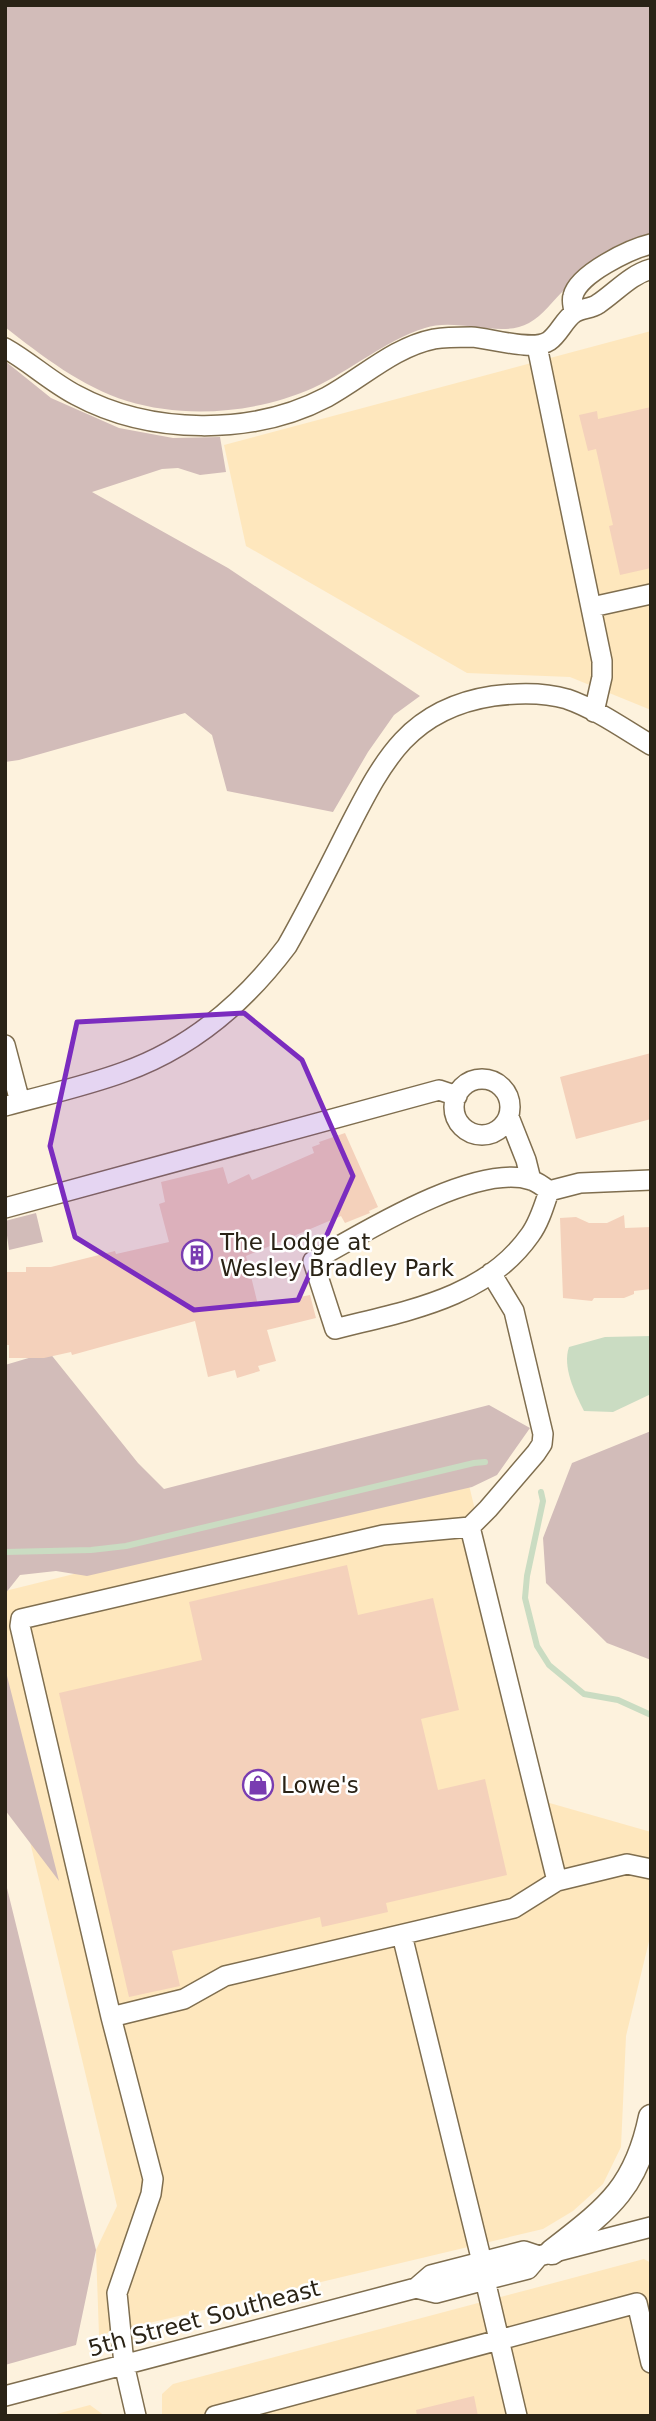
<svg xmlns="http://www.w3.org/2000/svg" width="656" height="2421" font-family="'DejaVu Sans',sans-serif">
  <style>
    .built { fill: #fee7bd }
    .green { fill: #d2bcb9 }
    .water { fill: #cadcc2 }
    .lines { fill: none; stroke-linecap: round; stroke-linejoin: round }
    .stream { stroke: #cadcc2; stroke-width: 6 }
    .building { fill: #f4d1bb }
    .minor-casing { stroke: #7f6e4f; stroke-width: 22 }
    .major-casing { stroke: #7f6e4f; stroke-width: 27 }
    .minor { stroke: #fff; stroke-width: 19 }
    .major { stroke: #fff; stroke-width: 24 }
    .marked { fill: #7b2cbf; fill-opacity: 0.2; stroke: #7b2cbf; stroke-width: 5; stroke-linejoin: round }
    .labels { text-anchor: middle; dominant-baseline: central; stroke-width: 5; stroke-linejoin: round; paint-order: stroke }
    .poi-label { font-size: 23px; fill: #2a2316; stroke: #fff; text-anchor: start }
    .street-label { font-size: 23px; fill: #2a2316; stroke: #fff }
  </style>
  <rect width="100%" height="100%" fill="#fdf2dd"/>
  <path class="built" d="M651,331V710L570,677L467,673L246,546L224,445Z
    M467,1477L546,1802L651,1832V1933L626,2036L621,2147L603,2184L573,2211L543,2229L99,2335L96,2250L117,2206L5,1737V1591Z
    M644,2259L651,2263V2416H162V2394L173,2384Z
    M90,2405L105,2416H49Z"/>
  <path class="green" d="M5,5H651V234C640,237 626,240 616,246C596,258 580,274 564,290C552,302 543,315 529,323C501,339 457,317 425,328C384,341 352,370 313,388C257,413 186,419 127,401C82,387 42,356 5,327Z
    M5,361L51,398L119,428L173,438L220,437L226,472L200,475L178,468L162,469L92,492L228,568L420,696L394,715L368,752L333,812L227,791L212,735L185,713L19,760L5,762Z
    M36,1213L43,1242L9,1250L5,1221Z
    M49,1352L138,1463L164,1489L489,1405L530,1428L497,1475L472,1487L87,1576L56,1571L20,1575L5,1594V1365Z
    M651,1431V1660L607,1643L546,1583L543,1538L572,1463Z
    M5,1668L59,1881L5,1810Z
    M5,1880L96,2250L76,2345L5,2365Z"/>
  <path class="water" d="M651,1336V1394L613,1412L584,1411C575,1393 562,1367 569,1347L605,1337Z"/>
  <g class="lines">
    <path class="stream" d="M541,1492L543,1501L527,1576L525,1598L537,1646L549,1665L584,1694L618,1700L651,1715
      M5,1552L91,1550L126,1546L474,1463L485,1462"/>
  </g>
  <path class="building" d="M651,407V568L620,575L609,526L613,525L596,449L588,451L579,415L597,411L598,419Z
    M651,1053V1119L576,1139L560,1077Z
    M345,1133L378,1207L369,1211L370,1213L345,1223L341,1216L246,1256L258,1305L310,1295L316,1318L267,1330L276,1361L258,1366L260,1371L237,1378L235,1370L208,1377L195,1321L72,1355L71,1352L44,1358H9V1345H5V1272H26V1267H51L115,1251L116,1254L169,1242L159,1204L165,1202L161,1182L223,1167L228,1184L249,1174L252,1180L314,1153L312,1147L320,1144L319,1142Z
    M624,1215L625,1228L651,1227V1289L634,1291V1294L624,1298H594L592,1301L563,1298L560,1218L576,1217L589,1223H607Z
    M347,1565L358,1615L433,1598L459,1710L421,1719L438,1790L485,1779L507,1875L386,1903L388,1912L322,1927L320,1917L172,1951L180,1986L129,1997L59,1693L202,1660L189,1602Z
    M474,2396L478,2416H417L416,2410Z"/>
  <g class="lines">
    <g class="minor-casing">
      <path id="minor" d="M574,313C574,308 571,301 573,296C578,274 630,249 651,244
        M537,346L602,661V677L594,712
        M5,348C30,362 51,382 76,395C150,435 253,436 327,397C362,378 394,347 434,339C446,337 459,337 471,337C490,338 533,352 549,341C559,334 564,320 574,313C581,308 591,309 598,304C616,292 630,275 651,269
        M592,607L651,594
        M5,1045L20,1102
        M454 1107a28 28 0 1 1 56 0a28 28 0 1 1-56 0Z
        M5,1106C45,1095 86,1086 124,1072C191,1048 245,1002 287,946C308,909 327,871 346,833C382,763 407,709 493,696C517,693 543,692 567,699C596,709 624,729 651,745
        M509,1117L526,1160L531,1180
        M549,1191C544,1206 539,1223 530,1235C485,1299 405,1311 335,1329L313,1261C361,1234 476,1162 531,1180C537,1182 544,1187 549,1191L580,1183L651,1180
        M5,1208L439,1090L457,1096
        M470,1527L488,1509L536,1453L542,1444L543,1434L514,1311L491,1273
        M402,1935L482,2262
        M111,2017L184,1999L225,1976L514,1908L557,1881L627,1864L651,1869
        M485,2280L517,2416
        M416,2288L436,2293L485,2280L528,2269L539,2256
        M5,2396L416,2288L431,2275L524,2251L539,2256L651,2227
        M136,2416L124,2364L117,2293L151,2194L153,2179L111,2017L20,1626L21,1619L383,1535L470,1527L557,1881
        M215,2416L637,2303L651,2363"/>
    </g>
    <g class="major-casing">
      <path id="major" d="M552,2252C607,2209 636,2189 651,2117"/>
    </g>
    <use href="#minor" class="minor"/>
    <use href="#major" class="major"/>
  </g>
  <path class="marked" d="M244,1013L302,1060L353,1176L298,1300L194,1310L75,1237L50,1146L77,1022Z"/>
  <defs>
    <g id="building-ring" transform="scale(1.575)"><circle r="9.5" fill="#fff" stroke="#793cb1" stroke-width="1.5"/><path d="M-4-6H4V6H1V3H-1V6H-4ZM-2.5-4.3h1.7v1.8h-1.7ZM.8-4.3h1.7v1.8H.8ZM-2.5-1h1.7V.8h-1.7ZM.8-1h1.7V.8H.8Z" fill="#793cb1"/></g>
    <g id="shop-ring" transform="scale(1.575)"><circle r="9.5" fill="#fff" stroke="#793cb1" stroke-width="1.5"/><path d="M-5-2.5h2.3a2.7 3.5 0 0 1 5.4 0H5L5.5 6h-11ZM-1.5-2.5h3a1.5 2.3 0 0 0-3 0Z" fill="#793cb1"/></g>
  </defs>
  <g fill-rule="evenodd">
    <use href="#building-ring" x="197" y="1255"/>
    <use href="#shop-ring" x="258" y="1785"/>
  </g>
  <g class="labels">
    <g class="poi-label">
      <text x="220" y="1242">The Lodge at<tspan x="220" dy="26">Wesley Bradley Park</tspan></text>
      <text x="281" y="1785">Lowe's</text>
    </g>
    <g class="street-label">
      <text transform="translate(204 2318) rotate(-15)">5th Street Southeast</text>
    </g>
  </g>
  <rect width="656" height="2421" fill="none" stroke="#2a2316" stroke-width="14"/>
</svg>
